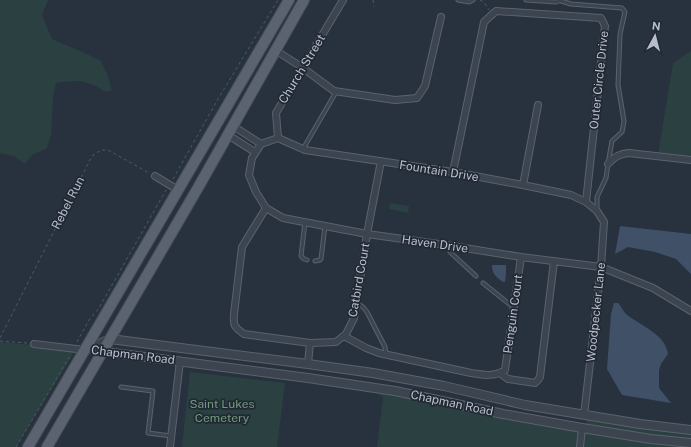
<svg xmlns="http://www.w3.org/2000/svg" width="691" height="447" font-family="'Public Sans',sans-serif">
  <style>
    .green { fill: #2b4041 }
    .water { fill: #3f5067 }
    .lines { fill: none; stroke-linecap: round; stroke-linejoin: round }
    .service-casing { stroke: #5a626d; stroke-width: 5 }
    .minor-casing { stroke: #5a626d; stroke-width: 8 }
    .tertiary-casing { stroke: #5a626d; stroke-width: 10 }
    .primary-casing { stroke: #464d58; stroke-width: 12 }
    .path { stroke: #4a5d5f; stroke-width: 1; stroke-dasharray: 3 3; stroke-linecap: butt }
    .service { stroke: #3c444f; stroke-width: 3 }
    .minor { stroke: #3c444f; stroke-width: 6 }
    .tertiary { stroke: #3c444f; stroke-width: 8 }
    .primary { stroke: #5a636f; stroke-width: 10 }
    .labels { text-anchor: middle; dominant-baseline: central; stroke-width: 3.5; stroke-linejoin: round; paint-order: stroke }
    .street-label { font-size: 12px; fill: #b9bfca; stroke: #212935 }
    .park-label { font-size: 12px; fill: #72997a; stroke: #212935 }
  </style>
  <rect width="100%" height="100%" fill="#28323f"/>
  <path class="green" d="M0,0H48L42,15L52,39L87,54L101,61L108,76L112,90L106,92C88,80 77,79 56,83L53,98L51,134L47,148L32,155L25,164L14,156L0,153Z
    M691,51V158L658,155L673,63Z
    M390,203L409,206L408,213L389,209Z
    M0,342L33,345L34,348L74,352L16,447H0Z
    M190,372L285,383L277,447H182Z
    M380,392L395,395L502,418L579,432L576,447H377L383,398L382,396L379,395Z
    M587,419L640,428L691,434V439L651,435L586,425Z
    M585,433L650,443L691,447H583Z"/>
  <path class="water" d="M620,226L691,234V274L676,259L655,252L628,247L615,254Z
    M492,265H506V274L505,282H503C496,277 492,274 492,265Z
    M614,303H618C621,306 623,311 626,314C640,326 665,333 668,354L661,364L659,370V388L671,403L622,395L607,369L611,314Z"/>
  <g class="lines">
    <g class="service-casing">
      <path id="service" d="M458,0L469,2L473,0
        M526,0L556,2L561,0
        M561,1L571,4L622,8L625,12L620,34L618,85L624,121L622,132L612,141L608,164L606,178L597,197V209
        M303,149L336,92
        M305,222L301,256L304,259L307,260
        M449,245L450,252L476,276
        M315,261L320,260L321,259L325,226
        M483,283L513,307
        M357,303L363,307L367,312L385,347L386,354
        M121,387L153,391L148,433L171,436"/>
    </g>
    <g class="minor-casing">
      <path id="minor" d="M343,0L276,113L278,138L261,144L252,158L249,175L256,192L266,208L283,218L367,234L446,245L521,257L601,267L653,288L691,311
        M275,50L303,68L334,91L395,100L417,98L425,86L441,17
        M233,126L261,144
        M228,135L255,152
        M278,138L305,150L453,172L523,185L571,195L586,202L597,211L604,222L601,267L584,415
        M608,164C614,157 619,154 629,153L691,160
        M453,172L484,22L496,11L601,18L605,26L586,202
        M155,176L178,190
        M523,185L538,105
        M266,208L242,247L234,314C233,325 234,327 244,334L310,343L308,364
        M344,336L366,348L379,353L471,373C483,375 495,377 505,370L521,257
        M310,343L336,342L346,334L354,318L367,234L381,161
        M34,344L85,350
        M500,373L508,379L535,383L538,380L540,377L554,261
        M170,447L180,361
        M580,447L582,428"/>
    </g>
    <g class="tertiary-casing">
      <path id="tertiary" d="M85,350L110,339L308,364L373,373L444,386L525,405L640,424L691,430
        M98,351L308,378L395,391L503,414L582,428L651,439L691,443"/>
    </g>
    <g class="primary-casing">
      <path id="primary" d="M28,447L289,0
        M47,447L199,186L304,0"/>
    </g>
    <path class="path" d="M373,0L374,7
      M480,0L484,2L489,10
      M173,179L218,99L278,0
      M0,338L92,156L101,150H108L149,173
      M0,341L27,343
      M77,342L89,320L99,308L166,190
      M16,447L70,356"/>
    <use href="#service" class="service"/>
    <use href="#minor" class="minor"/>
    <use href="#tertiary" class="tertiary"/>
    <use href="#primary" class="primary"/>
  </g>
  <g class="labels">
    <g class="street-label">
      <text transform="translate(302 69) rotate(-59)">Church Street</text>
      <text transform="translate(599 80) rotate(-84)">Outer Circle Drive</text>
      <text transform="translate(439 171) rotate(9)">Fountain Drive</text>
      <text transform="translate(68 203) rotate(-63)">Rebel Run</text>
      <text transform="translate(435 244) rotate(8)">Haven Drive</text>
      <text transform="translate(359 280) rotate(-80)">Catbird Court</text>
      <text transform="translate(596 312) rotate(-84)">Woodpecker Lane</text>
      <text transform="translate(513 314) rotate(-82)">Penguin Court</text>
      <text transform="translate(133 355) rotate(7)">Chapman Road</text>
      <text transform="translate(452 403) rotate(12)">Chapman Road</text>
    </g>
    <g class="park-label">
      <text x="222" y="404">Saint Lukes<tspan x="222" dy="14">Cemetery</tspan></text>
    </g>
  </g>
  <g transform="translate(655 36) rotate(7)" stroke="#212935" stroke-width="3" paint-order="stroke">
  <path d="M0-3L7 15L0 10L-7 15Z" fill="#b9bfca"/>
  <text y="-6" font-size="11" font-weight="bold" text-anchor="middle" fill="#b9bfca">N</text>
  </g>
</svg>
